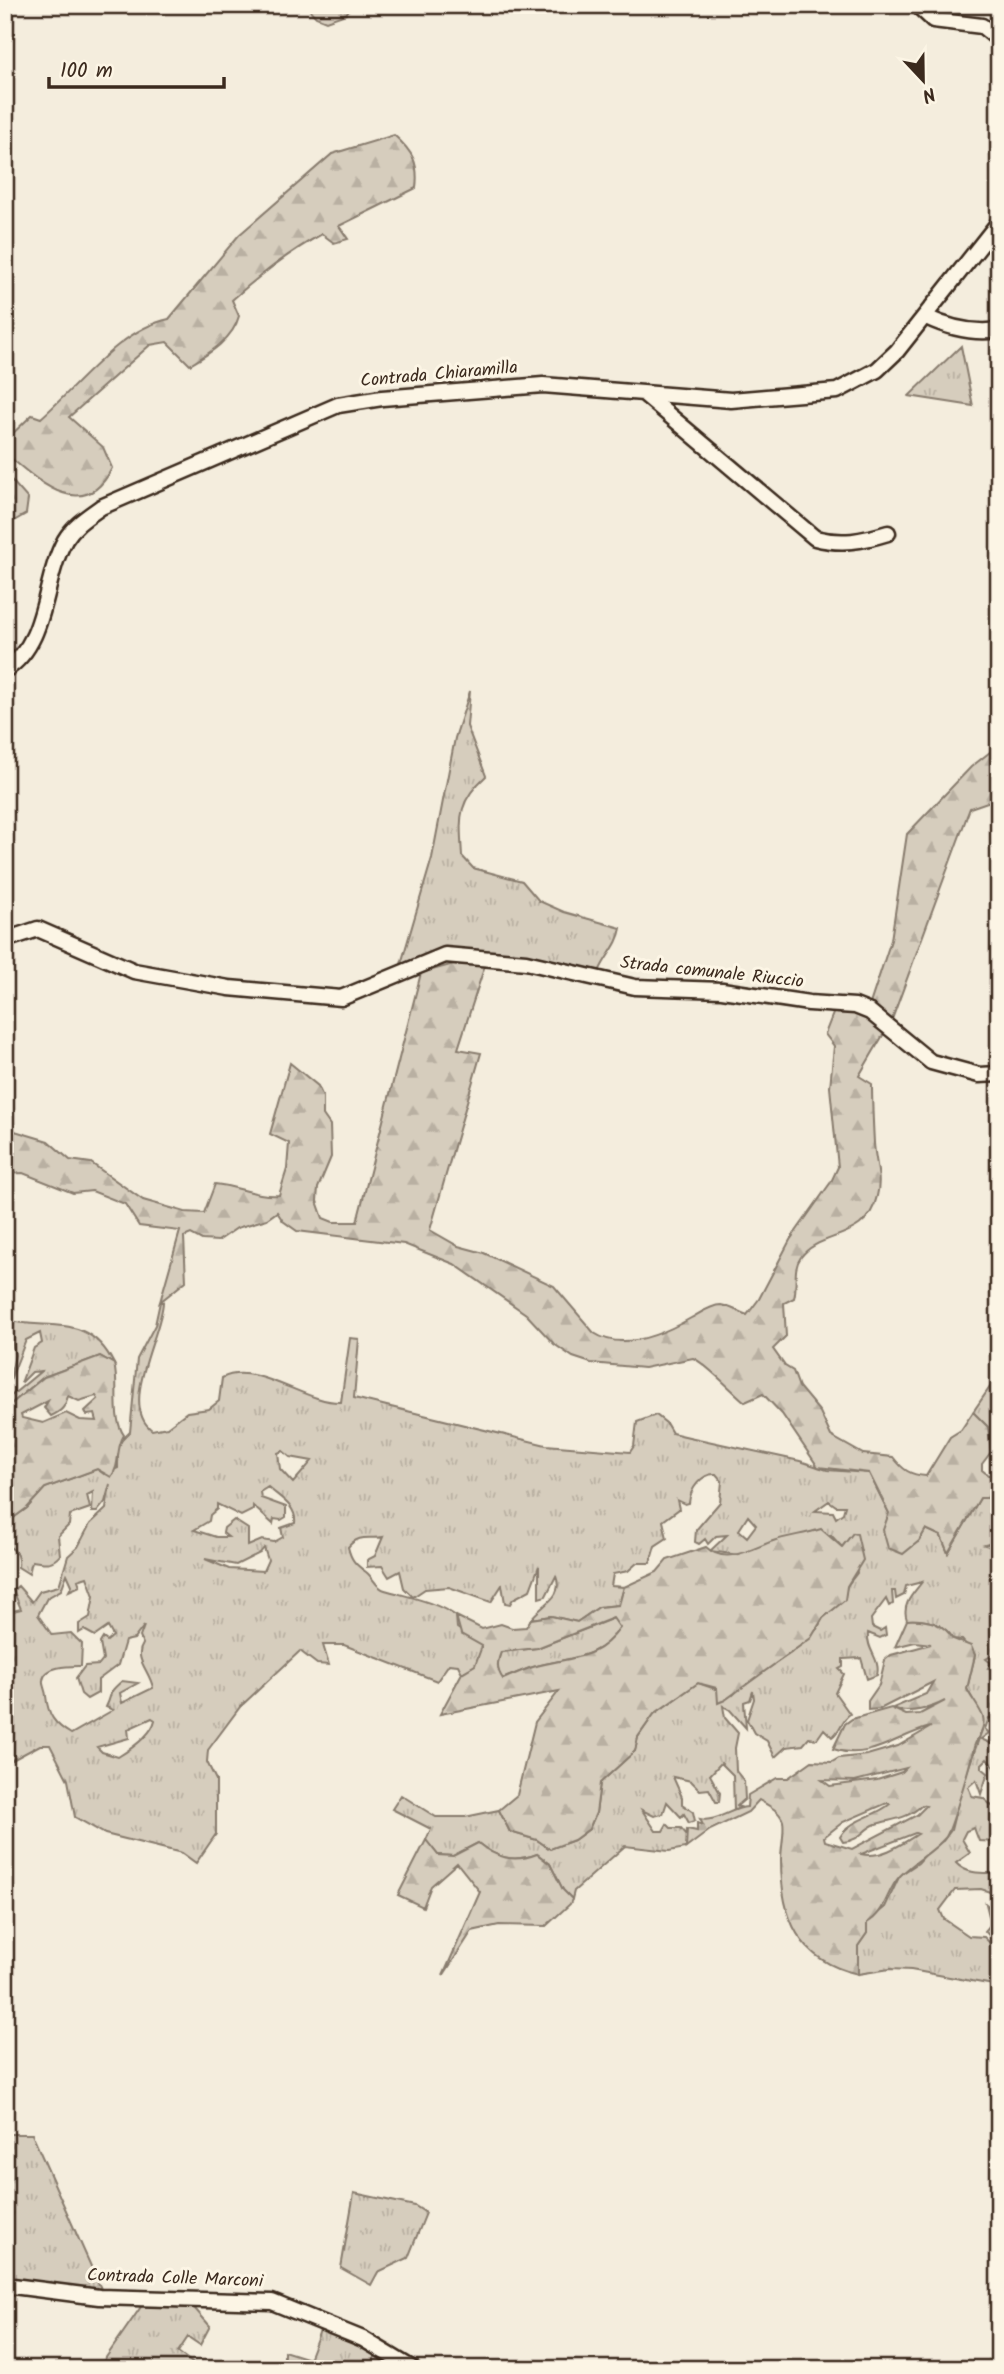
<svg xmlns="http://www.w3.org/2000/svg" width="1004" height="2374" font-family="Kalam,sans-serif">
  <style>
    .grass { fill: url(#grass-tufts); stroke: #887c6e; stroke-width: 2; fill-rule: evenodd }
    .forest { fill: url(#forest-firs); stroke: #887c6e; stroke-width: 2; fill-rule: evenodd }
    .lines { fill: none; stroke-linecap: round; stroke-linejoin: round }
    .street-casing { stroke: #3b2a1e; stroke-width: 19 }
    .street { stroke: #fcf5e5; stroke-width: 14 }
    .labels { text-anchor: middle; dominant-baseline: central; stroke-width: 6; stroke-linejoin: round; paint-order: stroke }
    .street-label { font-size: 18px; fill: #3b2a1e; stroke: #fcf5e5 }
  </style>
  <defs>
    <pattern id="grass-tufts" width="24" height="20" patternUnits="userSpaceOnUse" patternTransform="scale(1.75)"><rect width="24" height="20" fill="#d6cdbd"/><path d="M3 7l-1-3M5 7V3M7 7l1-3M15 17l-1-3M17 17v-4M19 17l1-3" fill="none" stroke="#b9b0a2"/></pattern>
    <pattern id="forest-firs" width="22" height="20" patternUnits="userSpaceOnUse" patternTransform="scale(1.75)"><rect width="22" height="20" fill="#d6cdbd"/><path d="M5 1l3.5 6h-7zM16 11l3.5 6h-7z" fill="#b9b0a2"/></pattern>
  </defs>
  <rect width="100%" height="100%" fill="#f4eddd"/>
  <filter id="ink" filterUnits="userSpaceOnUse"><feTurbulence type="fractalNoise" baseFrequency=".0143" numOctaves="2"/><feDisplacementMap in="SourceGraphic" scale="14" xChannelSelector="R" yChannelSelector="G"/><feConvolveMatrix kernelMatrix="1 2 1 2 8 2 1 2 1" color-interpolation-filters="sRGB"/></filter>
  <g filter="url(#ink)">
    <path class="grass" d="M305,5H352L346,14L326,21L316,17Z
      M961,346L973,406L909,396Z
      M470,691L467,726L486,776C456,803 460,819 462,856L473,868L522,881L539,901L564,912L621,928C618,946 606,955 599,972L518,955L450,948L399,971L432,858L455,738Z
      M160,1302H163C162,1334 118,1405 152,1430L167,1427L187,1412L209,1409L219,1401L222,1378C255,1360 307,1404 341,1402L350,1338L359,1339L354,1398L546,1445L630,1452L634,1446L637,1422L656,1415L666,1423L672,1433L689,1437L800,1461L827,1470L869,1473L889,1513L884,1530L918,1542L926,1529L941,1536L948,1553L980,1498H999V1529L992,1536L999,1541L985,1545L999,1549V1643L993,1649L995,1654L986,1659L991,1663L988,1668L999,1669V1675L992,1683L999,1694V1731L992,1718H989L985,1729L989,1733L981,1739L999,1747V1773L987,1759L982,1764V1768L988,1773L981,1794L976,1780L968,1787L972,1796L983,1798L999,1812V1842L979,1841L974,1828L966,1831L962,1839L970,1853L956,1863C967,1875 984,1873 999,1873V1895L981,1889L955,1890L940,1910L944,1919L969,1936L984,1937L999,1952V1986L911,1970L890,1969L858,1974V1946L867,1933V1922L885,1907L900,1875L918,1863L935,1844L943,1841L951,1830L961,1789L982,1730L983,1718L967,1689L975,1655L962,1640L953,1639C944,1623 925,1619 907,1620C901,1604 914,1593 922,1582L906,1586L904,1595L896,1599L895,1591H892L893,1604L889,1606L886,1599L871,1619L872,1627L880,1631L885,1628L886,1635L880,1638L868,1633C866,1650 881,1659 877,1675L867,1679L861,1658L843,1659V1667L839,1669L844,1674L835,1693L850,1714C841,1720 841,1731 832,1737L824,1729L817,1739L809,1738L803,1745L786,1747L775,1757L767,1741L754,1733L747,1720L754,1699L753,1691L750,1700L744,1702L746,1728L730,1710L723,1706L725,1718L738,1733L735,1748L736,1771L744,1781L745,1799L737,1806L740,1807L734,1811L733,1775L721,1763L710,1775L720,1793L719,1802H716L709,1789L700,1790L691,1781L673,1777L682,1797V1804L693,1812L695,1821L689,1823L684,1814L681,1817L667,1802L663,1814L654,1816L642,1810L656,1831H663L667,1824L671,1828H681L688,1836L686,1848L669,1851L625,1846L574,1891L572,1899L563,1890L550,1864L537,1854C514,1863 496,1858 478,1843L453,1856L438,1855L426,1840L431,1829L392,1809L401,1795L436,1817H465L499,1810L510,1832L537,1840L550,1849L574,1840L589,1829L596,1813L600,1783L635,1751L638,1737L654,1714L698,1683L733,1695L742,1686L791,1653L817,1629L823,1618L844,1600L847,1586L857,1573L853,1534L842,1547L831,1535L774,1541L762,1548L739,1555L710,1551L727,1535L716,1536L708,1544L705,1539L699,1544L695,1542L696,1530L720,1502L722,1481L716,1474C702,1473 690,1489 689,1503L685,1504L677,1500L679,1509L663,1521L667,1538L655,1546L650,1563H637L628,1571L613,1574L611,1586L624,1587L619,1605L599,1607L577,1622L551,1616L531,1619C543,1603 564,1598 556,1576L546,1596L539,1598V1566L530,1590L513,1599L510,1604L505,1603L502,1585L491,1602L449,1587L425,1589L413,1597L404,1588L400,1571L389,1577L382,1566L367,1567V1560L375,1556L383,1537C370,1540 360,1533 348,1547C351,1560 355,1564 366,1572C373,1577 376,1588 385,1590C409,1597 436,1602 456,1616L457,1628L483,1646L475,1666L462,1673L458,1665L449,1664L437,1681L344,1645H323L329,1665L317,1664L300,1651L240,1707L208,1750L207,1762L216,1780V1834L196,1863L182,1853L105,1834L75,1817L68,1780L50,1745H40L5,1764V1613L21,1609L13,1590L18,1586L32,1602L40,1591L59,1586L68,1556L78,1547L90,1524L106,1509L110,1484L105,1502L97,1512H92L93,1492L87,1495L90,1508L70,1515L69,1525L58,1536L60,1555C52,1565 44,1563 32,1561L29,1574L18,1567C19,1559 17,1550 9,1547L5,1560V1524L27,1508L45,1488L97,1469L104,1474L118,1468V1444L130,1432L137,1359L155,1325ZM283,1451L290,1457L312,1461L293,1483L280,1469L278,1453ZM268,1487C280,1498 297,1506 295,1523L281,1528L283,1537L274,1542L262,1540L248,1546V1529L234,1520L224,1528L223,1533L228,1537H216L194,1530L209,1521L210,1515L217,1509V1504L241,1516L253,1510V1506L273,1524L274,1519L281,1520L286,1517V1507L261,1498L260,1492ZM829,1501L836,1506H845L843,1513L836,1518L833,1512L815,1511ZM748,1516L756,1525L747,1537L739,1530ZM264,1548L268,1560L263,1571L229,1569L205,1559L236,1565L260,1553ZM67,1574L72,1585L69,1591L80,1586L78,1580L87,1577L94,1596L90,1617L79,1624V1633L84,1630L95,1636L108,1627L113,1636L107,1641L103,1638L100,1643L103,1660L99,1665L85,1666L76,1678L81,1694L87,1699L98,1693V1680L118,1665L125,1641L134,1639L144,1626L140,1637L143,1644C133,1659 150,1671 153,1688L122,1703L120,1693L138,1683L122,1681C106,1695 114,1691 106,1707L113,1710L71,1734C54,1724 48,1715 46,1696C46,1691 42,1685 43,1680C45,1665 71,1666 81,1666L82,1644L71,1633L52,1635L38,1615L47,1598L61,1590ZM152,1718L155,1720C152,1735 131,1749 118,1757L102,1752L97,1747L129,1738L128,1729Z
      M5,1320C51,1331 88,1312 114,1364L100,1356L44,1377L5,1409V1401L41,1371L32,1372L21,1383L34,1348L42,1343L40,1333L26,1340L9,1383L15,1355L11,1336H5Z
      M999,1374V1446L991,1452L988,1427L973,1412Z
      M614,1618L620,1628C595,1662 570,1656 533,1667C523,1670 513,1675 502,1679C496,1669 497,1663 501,1652L537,1648Z
      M986,1904L999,1915V1940H993L985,1931L991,1924Z
      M5,2134H32L102,2291L5,2281Z
      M354,2193L415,2206L426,2213L408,2258L378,2272L371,2285L341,2268Z
      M145,2301L189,2302L210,2326L200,2345L188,2337L178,2352L200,2369H98Z
      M322,2325L377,2351L370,2369H284V2351L309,2359Z"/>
    <path class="forest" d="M394,135C413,152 419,163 416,188L339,226L348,239L334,243L322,234C289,252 260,275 232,300L239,316C233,339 210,353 190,365L167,342L150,345L69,417L103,447L112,468C84,525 37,480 6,454L7,439L32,415L41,418C79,385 120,329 169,319L239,235L332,154Z
      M5,473L28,499L26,514L5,526Z
      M999,745V798L970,808L891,1022L870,1004L891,940L907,834L971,767Z
      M454,964L485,965L458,1049L481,1053L430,1230L458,1246L484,1253L554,1286L594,1333C623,1352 665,1333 691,1318C700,1313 711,1305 721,1305C729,1306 739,1312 747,1315L759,1299L790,1240L831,1182L838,1167L830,1087L834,1046L825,1034L834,1011L863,1015L886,1030L859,1076L872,1084C872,1104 873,1123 874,1143C875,1161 882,1178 877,1196C867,1242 819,1231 801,1257C792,1269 798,1285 794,1298L784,1303L786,1336L773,1349L785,1366L793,1371L799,1387L820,1412L831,1436L863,1454L893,1457C903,1470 910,1475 926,1476L950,1437L961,1430L973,1412L988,1427L991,1452L982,1464V1470L988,1475H999V1498H980L948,1553L941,1536L926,1529L919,1541L903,1554L888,1548L883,1530L889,1513L869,1473L818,1467L782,1414L763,1394L745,1402C733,1392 703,1361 693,1358L644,1368L591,1363L573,1357L554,1344L526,1314L454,1264L404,1244L297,1231L283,1221L277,1212L267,1219L237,1228L218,1241L202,1240L191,1234L184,1237L186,1281L160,1302L180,1231L139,1226L125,1204L92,1191L73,1193L23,1173L5,1174V1128L48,1141L70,1160L91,1163L143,1200L185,1212L204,1213L215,1184C237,1186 257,1197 279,1195L287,1169L289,1143L270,1134L290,1063L318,1086L323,1097V1115L330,1125L331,1157L318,1188L317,1201L323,1218L333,1222H357L421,973Z
      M100,1356L114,1364C120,1385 111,1417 124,1435C115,1450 121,1464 111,1477L97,1469L45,1488L27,1508L5,1524V1409L44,1377ZM68,1396L79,1401L96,1396L98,1399L85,1411L87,1415L95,1414L97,1421L80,1420L66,1413L43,1423L22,1418L21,1415L48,1401L44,1408L51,1416C62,1411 65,1407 68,1396Z
      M821,1529L842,1547L853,1533L857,1534L863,1560L847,1586L845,1600L823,1618L811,1638L725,1700L718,1703L717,1688L698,1683L654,1714L638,1737L635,1751L600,1783L596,1813L589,1829L574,1840L550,1849L537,1840L510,1832L499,1810L517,1795L535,1722L559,1691L440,1714L462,1673L475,1665L482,1646L461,1634L456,1616L482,1629L501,1624L512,1628L526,1627L531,1619L551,1616L577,1622L599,1607L619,1605L624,1587L657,1572L667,1560L706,1547C726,1566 753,1548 773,1541C787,1536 806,1534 821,1529ZM613,1618L620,1628C596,1662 570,1656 533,1667C523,1670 513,1675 503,1679C496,1669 497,1662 501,1652L537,1648Z
      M907,1620C925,1619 944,1623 953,1639L971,1646L975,1655L967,1689C971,1698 980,1708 983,1717C986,1728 977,1737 974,1747C971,1761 951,1832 945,1838C933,1852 913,1862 900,1876C886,1891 887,1911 867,1923V1933L858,1946V1974C798,1961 781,1917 781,1860C781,1848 785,1832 783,1821C780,1811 768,1805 759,1800L748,1812L710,1830L686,1848L687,1829L697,1831V1823L703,1825L700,1819C716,1823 731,1808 747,1807L748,1795L777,1778H788L812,1761L832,1762L839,1758L867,1755L898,1746L931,1727C899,1734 870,1762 833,1749L845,1724L852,1719L891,1708L906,1715L920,1714L945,1701C932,1708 909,1715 893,1708L926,1694L933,1682L880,1709L868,1710V1701L879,1685L885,1660L891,1655L931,1644L915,1642L895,1647ZM906,1768L902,1772L877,1780L830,1786L822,1780L855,1781ZM887,1803L890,1804C875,1817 851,1818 840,1837L843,1842C862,1840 862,1829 876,1824C893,1819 908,1819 922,1805L926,1806L917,1815L852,1849L825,1841L824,1837L843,1822ZM915,1833L918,1834C902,1844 881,1859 861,1854Z
      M426,1840L438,1855L453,1856L478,1843C496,1858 514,1863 537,1854L550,1864L563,1890L572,1899L570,1904L546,1926L499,1925L472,1931L443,1976L480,1892L457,1863L431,1886L423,1907L398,1895Z"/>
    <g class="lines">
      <g class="street-casing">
        <path id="street" d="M917,5L933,20L982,26L999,40
          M926,317C949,328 973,334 999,330
          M644,394L815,538C842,545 862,541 888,533
          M5,670C49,642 42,581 65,540C74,525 87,517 101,507L338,405L382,398L543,385L731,400L837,391L877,370L897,351L999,222
          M5,940L38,929L134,971L229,988L341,998L445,955L526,962L635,987L722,990L809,1003L855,1006L870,1012L931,1062L979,1075L999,1074
          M5,2285L99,2297L272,2302L363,2339L413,2369"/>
      </g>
      <use href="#street" class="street"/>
    </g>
  </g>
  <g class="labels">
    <g class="street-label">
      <text transform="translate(439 375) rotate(-5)">Contrada Chiaramilla</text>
      <text transform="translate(712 973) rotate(6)">Strada comunale Riuccio</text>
      <text transform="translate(175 2279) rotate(2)">Contrada Colle Marconi</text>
    </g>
  </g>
  <rect width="1004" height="2374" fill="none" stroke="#fcf5e5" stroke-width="28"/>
  <rect x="14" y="14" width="976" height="2346" fill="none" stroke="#3b2a1e" stroke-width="2.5" filter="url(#ink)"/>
  <g transform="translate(923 80) rotate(158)" stroke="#fcf5e5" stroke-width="5" paint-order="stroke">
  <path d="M0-5L12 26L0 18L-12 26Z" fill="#3b2a1e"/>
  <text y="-10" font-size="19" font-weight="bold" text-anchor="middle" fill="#3b2a1e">N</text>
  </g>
  <path d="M49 77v10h175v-10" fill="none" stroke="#3b2a1e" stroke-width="3.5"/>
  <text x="60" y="77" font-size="21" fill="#3b2a1e" stroke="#fcf5e5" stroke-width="5" paint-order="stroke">100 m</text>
</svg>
